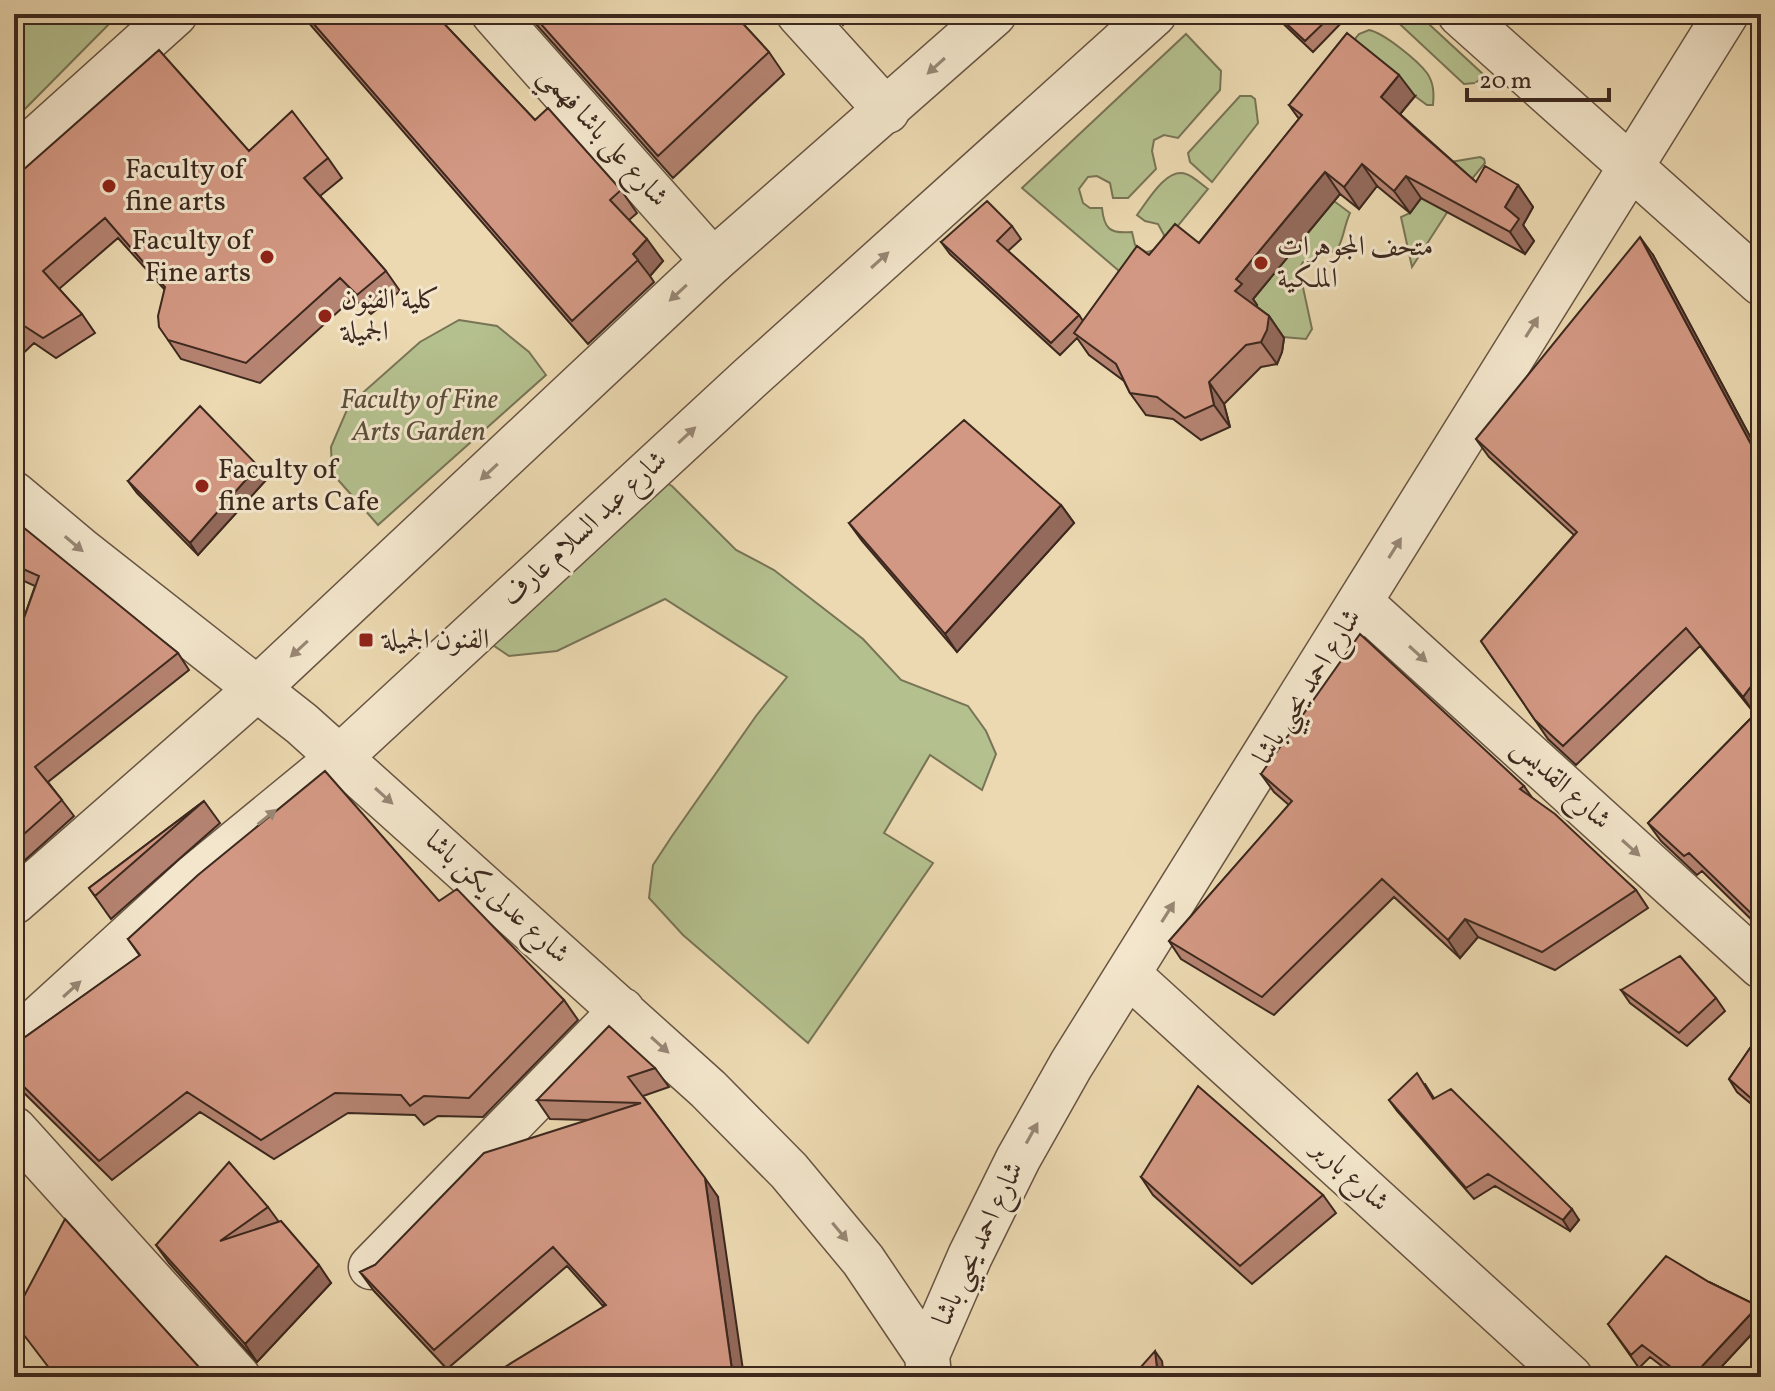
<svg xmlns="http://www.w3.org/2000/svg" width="1775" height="1391" font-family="Vollkorn,Amiri,serif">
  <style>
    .green { fill: #b4c08e; stroke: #787456; stroke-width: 2 }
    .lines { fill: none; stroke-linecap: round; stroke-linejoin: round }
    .minor-casing { stroke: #685443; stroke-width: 47 }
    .tertiary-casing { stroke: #685443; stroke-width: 47 }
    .minor { stroke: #f3e6cc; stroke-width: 44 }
    .tertiary { stroke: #f3e6cc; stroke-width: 44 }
    .wall { fill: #b58371; stroke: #3c281e; stroke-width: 2 }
    .shaded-wall { fill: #946a5c; stroke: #3c281e; stroke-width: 2 }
    .building { fill: #d39883; stroke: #3c281e; stroke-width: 2 }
    .oneway { fill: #988775 }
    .poi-dot { fill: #8f2418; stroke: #f3e6cc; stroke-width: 3 }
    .labels { text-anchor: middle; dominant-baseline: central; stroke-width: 6; stroke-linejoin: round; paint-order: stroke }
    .street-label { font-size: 28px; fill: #3c281e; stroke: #f3e6cc }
    .poi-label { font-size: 28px; fill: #3c281e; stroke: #f3e6cc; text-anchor: start }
    .park-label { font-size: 28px; font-style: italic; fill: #5a4e3a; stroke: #f3e6cc }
  </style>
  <rect width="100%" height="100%" fill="#ecd9b1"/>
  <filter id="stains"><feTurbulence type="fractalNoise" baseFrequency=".0025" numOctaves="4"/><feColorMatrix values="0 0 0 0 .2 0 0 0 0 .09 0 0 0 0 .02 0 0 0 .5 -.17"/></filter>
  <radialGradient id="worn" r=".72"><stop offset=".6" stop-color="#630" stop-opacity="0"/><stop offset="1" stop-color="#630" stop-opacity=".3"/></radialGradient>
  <path class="green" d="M14,14H119L14,120Z
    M1389,14H1418L1485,76L1475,83L1464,84Z
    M1369,30C1384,33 1417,60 1427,73C1434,83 1434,94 1433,105H1427L1348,47L1359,34Z
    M1186,34L1221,71L1220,90L1178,138L1164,135L1154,140L1152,151L1156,169L1128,198H1113L1110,183L1097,176L1088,177L1079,189L1083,203L1090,208H1102C1104,229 1110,234 1132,232L1135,245L1146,252C1156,251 1162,244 1164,235L1158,224L1145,221L1137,215C1147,202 1166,167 1186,174C1193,176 1201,184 1208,189L1132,282L1022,188Z
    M1240,96H1251L1255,99L1258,123L1212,182L1190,162L1188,153Z
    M1480,157L1484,159L1485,163L1457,197L1412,267L1401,217L1410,213L1447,165L1445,163Z
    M1334,201L1350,213C1344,226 1344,238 1337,250L1303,262L1299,269L1312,329L1306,339L1283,337L1250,313L1251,301Z
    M459,320L497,326L529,352L546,375L378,525L332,473L331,447L349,405L420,342Z
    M647,472L672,486L736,550L774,570L863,639L901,680L968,706L986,731L996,754L982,790L930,755L884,833L933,863L808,1043L683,935L649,898L653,865L672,836L756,716L787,677L665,599L557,651L509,656L481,637Z"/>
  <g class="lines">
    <g class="minor-casing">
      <path id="minor" d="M494,14L713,261
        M799,14L887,111
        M1460,14L1761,283
        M14,159L175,14
        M14,494L82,551L302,724L708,1089L789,1171L863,1260L927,1355
        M1360,602L1761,966
        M1129,975L1570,1377
        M14,1129L238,1377
        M371,1267L622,1010
        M929,1377L927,1355L970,1256L1018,1159L1071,1065L1726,14"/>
    </g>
    <g class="tertiary-casing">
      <path id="tertiary" d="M14,902L258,688L713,261L994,14
        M14,1041L195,876L340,757L751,377L1154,14"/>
    </g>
    <use href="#minor" class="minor"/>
    <use href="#tertiary" class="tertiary"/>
  </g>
  <path class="wall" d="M301,14H435L535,120L621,190L637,213L629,220L663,261L650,276L654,282L588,344Z
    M527,14H734L769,52L784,74L673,178Z
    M1273,14H1350L1313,52Z
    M1415,96L1400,114L1476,182L1518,185L1533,207L1523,225L1534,241L1525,254L1421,198L1410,213L1377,186L1359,209L1340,194L1253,299L1257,305L1256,306L1269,316L1284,338L1282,352L1277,364L1261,367L1224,404L1230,427L1201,440L1173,419L1146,415L1130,393L1124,381L1089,355L1077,338L1060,355L950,254L941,242L1012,226L1021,239L1008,251L1079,315L1083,321L1149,255L1199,243L1299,119L1289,105Z
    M249,151L328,158L342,178L320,196L386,271L400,291L371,314L353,298L260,383L181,359L168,340L165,290L118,238L59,289L82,314L95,333L56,358L34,343L14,362V178Z
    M1653,255L1761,457V929L1702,871L1697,875L1661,841L1648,823L1755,714L1700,646L1576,765L1548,739L1481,641L1574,535L1489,457L1476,439Z
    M258,466L267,479L198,555L137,493L128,481Z
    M1061,505L1074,523L957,652L862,541L849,523Z
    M14,526L178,653L189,670L48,782L74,816L14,870V646L35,586L22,580L14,595Z
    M1261,774L1524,786L1533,799L1636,890L1648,908L1555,970L1478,937L1460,958L1394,897L1274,1015L1181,959L1169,941L1289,805L1274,792Z
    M204,801L220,823L111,919L89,888Z
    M439,901L564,1000L578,1020L483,1117L438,1116L424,1125L415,1115L348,1113L274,1159L200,1112L112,1180L14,1083V1045L140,956L128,939Z
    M1621,990L1716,998L1725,1011L1687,1046L1630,1003Z
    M1761,1032V1112L1737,1092L1729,1079Z
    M655,1068L669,1087L643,1096L718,1197L603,1306L567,1266L447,1369L374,1291L360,1272L375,1265L587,1120L550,1119L537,1100Z
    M1425,1084L1434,1098L1579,1220L1570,1231L1495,1186L1474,1199L1397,1111L1389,1100Z
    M1141,1177L1323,1195L1336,1213L1252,1284L1153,1195Z
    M268,1207L279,1222L331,1283L257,1362L169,1263L156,1245Z
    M1709,1282L1758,1306L1761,1310V1324L1712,1377H1676L1650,1357L1639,1368L1608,1324Z"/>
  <path class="shaded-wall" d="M835,14H853L843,25Z
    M1399,75L1415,96L1396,119L1381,97Z
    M1362,164L1377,186L1359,209L1344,187Z
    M1325,172L1340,194L1253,299L1257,305L1250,313L1235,291L1236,279Z
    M1406,176L1421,198L1410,213L1394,191Z
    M1518,185L1533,207L1523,225L1534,241L1525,254L1510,232L1505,207Z
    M1640,237L1653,255L1761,457V463Z
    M647,239L663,261L650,276L633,254Z
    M1269,316L1284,338L1282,352L1277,364L1261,342Z
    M1209,382L1224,404L1230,427L1214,405Z
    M258,466L267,479L198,555L190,543Z
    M1061,505L1074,523L957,652L945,634Z
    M14,568L22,580L14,595Z
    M1761,673V709L1756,716L1743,697Z
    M1465,919L1478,937L1460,958L1448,940Z
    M705,1178L718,1197L744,1377H733Z
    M1572,1209L1579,1220L1570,1231L1563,1220Z
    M319,1265L331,1283L257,1362L245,1344Z
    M14,1271L33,1317L22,1300L14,1282Z
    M1758,1306L1761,1310V1324L1712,1377H1692Z
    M1155,1351L1162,1361L1164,1377H1158Z"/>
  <path class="building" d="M305,14H435L535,120L548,108L621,190L610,200L647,239L633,254L638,260L572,321Z
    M532,14H734L769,52L658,156Z
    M1276,14H1333L1305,41Z
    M1347,33L1399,75L1381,97L1419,132L1476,182L1485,166L1518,185L1505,207L1519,219L1510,232L1406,176L1394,191L1362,164L1344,187L1325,172L1236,279L1242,284L1235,291L1269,316L1267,330L1261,342L1246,345L1209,382L1214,405L1185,418L1157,397L1130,393L1116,364L1074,333L1137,246L1149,255L1175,224L1199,243L1302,115L1289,105Z
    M159,50L249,151L292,111L328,158L304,178L386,271L357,295L340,278L246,363L168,340L159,327L158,316L165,287L105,218L43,271L82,314L43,338L21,324L14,330V178Z
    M987,201L1012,226L997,241L1079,315L1051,343L941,242Z
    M1640,237L1761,463V673L1743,697L1686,628L1563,746L1535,720L1481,641L1577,532L1476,439Z
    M200,406L258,466L190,543L128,481Z
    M964,420L1061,505L945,634L849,523Z
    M18,523L178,653L35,767L62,800L14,843V646L39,576L14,565V526Z
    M1360,634L1524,786L1520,789L1555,814L1636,890L1542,952L1465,919L1448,940L1382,879L1262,997L1169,941L1292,801L1261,774Z
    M1761,708V923L1689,853L1684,856L1648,823Z
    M325,771L439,901L457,889L564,1000L469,1098L424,1096L410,1106L401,1095L335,1093L261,1140L187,1092L99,1161L14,1077V1045L140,955L128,939L198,875Z
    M204,801L95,896L89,888Z
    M1680,956L1716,998L1679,1033L1621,990Z
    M609,1026L655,1068L628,1077L705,1178L733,1377H496L495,1373L606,1305L553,1247L434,1350L360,1272L375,1265L484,1153L641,1103L537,1100Z
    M1761,1032V1107L1729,1079Z
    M1417,1073L1433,1099L1451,1089L1572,1209L1563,1220L1488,1174L1466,1188L1389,1100Z
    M1198,1086L1323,1195L1240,1266L1141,1177Z
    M229,1162L268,1207L220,1241L281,1221L319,1265L245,1344L156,1245Z
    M65,1219L208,1377H56L14,1322V1282L22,1300Z
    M1666,1256L1709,1282L1758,1306L1692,1377H1684L1642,1345L1631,1355L1608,1324Z
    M1155,1351L1158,1377H1132Z"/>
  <defs><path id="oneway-solid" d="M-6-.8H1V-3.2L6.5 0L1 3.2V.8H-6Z" transform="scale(2)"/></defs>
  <g class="oneway">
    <use href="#oneway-solid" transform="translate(936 66) rotate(138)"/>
    <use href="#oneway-solid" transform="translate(880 260) rotate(-42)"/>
    <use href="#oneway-solid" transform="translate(678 293) rotate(137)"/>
    <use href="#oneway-solid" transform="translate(1532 327) rotate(-58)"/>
    <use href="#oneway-solid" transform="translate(687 435) rotate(-43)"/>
    <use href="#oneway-solid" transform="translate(489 472) rotate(137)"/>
    <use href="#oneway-solid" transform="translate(74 544) rotate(40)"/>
    <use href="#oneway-solid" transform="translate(1395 548) rotate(-58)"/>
    <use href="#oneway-solid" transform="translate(299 649) rotate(137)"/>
    <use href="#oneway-solid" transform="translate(1418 654) rotate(42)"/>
    <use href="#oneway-solid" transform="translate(384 796) rotate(42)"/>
    <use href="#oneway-solid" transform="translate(267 817) rotate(-39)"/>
    <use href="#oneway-solid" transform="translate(1631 848) rotate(42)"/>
    <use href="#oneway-solid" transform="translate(1168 912) rotate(-58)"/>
    <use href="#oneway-solid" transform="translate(72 989) rotate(-42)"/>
    <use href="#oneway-solid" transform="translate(660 1045) rotate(42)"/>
    <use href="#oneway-solid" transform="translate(1032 1133) rotate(-61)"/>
    <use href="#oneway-solid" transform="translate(840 1232) rotate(50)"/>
  </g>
  <g class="poi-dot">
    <circle cx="109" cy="186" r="8"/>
    <circle cx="267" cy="257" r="8"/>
    <circle cx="1261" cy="263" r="8"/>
    <circle cx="325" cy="316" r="8"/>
    <circle cx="202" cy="486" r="8"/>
    <rect x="358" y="632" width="16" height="16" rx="4"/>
  </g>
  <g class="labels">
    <g class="street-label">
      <text transform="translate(603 137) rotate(48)">شارع على باشا فهمي</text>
      <text transform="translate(585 529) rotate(-43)">شارع عبد السلام عارف</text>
      <text transform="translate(1308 687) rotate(-58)">شارع احمد يحيي باشا</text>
      <text transform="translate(1561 784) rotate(42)">شارع القديس</text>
      <text transform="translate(497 898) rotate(42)">شارع عدلى يكن باشا</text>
      <text transform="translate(1350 1176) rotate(42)">شارع باربر</text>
      <text transform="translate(979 1244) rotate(-65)">شارع احمد يحيي باشا</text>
    </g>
    <g class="poi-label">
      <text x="125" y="170">Faculty of<tspan x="125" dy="32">fine arts</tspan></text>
      <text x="251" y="241" text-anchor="end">Faculty of<tspan x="251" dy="32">Fine arts</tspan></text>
      <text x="1277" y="247">متحف المجوهرات<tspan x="1277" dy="32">الملكية</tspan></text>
      <text x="341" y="300">كلية الفنون<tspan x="341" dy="32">الجميلة</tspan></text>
      <text x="218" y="470">Faculty of<tspan x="218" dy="32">fine arts Cafe</tspan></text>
      <text x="382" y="640">الفنون الجميلة</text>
    </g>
    <g class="park-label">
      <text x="419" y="400">Faculty of Fine<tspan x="419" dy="32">Arts Garden</tspan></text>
    </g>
  </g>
  <rect width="1775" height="1391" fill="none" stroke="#ecd9b1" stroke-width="48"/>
  <rect x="16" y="16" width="1743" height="1359" fill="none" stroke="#3c281e" stroke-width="4"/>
  <rect x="24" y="24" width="1727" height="1343" fill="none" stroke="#3c281e" stroke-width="2"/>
  <path d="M1467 88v12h142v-12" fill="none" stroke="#3c281e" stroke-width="4"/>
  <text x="1479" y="88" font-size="24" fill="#3c281e" stroke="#f3e6cc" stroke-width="6" paint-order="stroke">20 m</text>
  <rect width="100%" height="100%" filter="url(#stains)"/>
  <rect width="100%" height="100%" fill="url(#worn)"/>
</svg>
